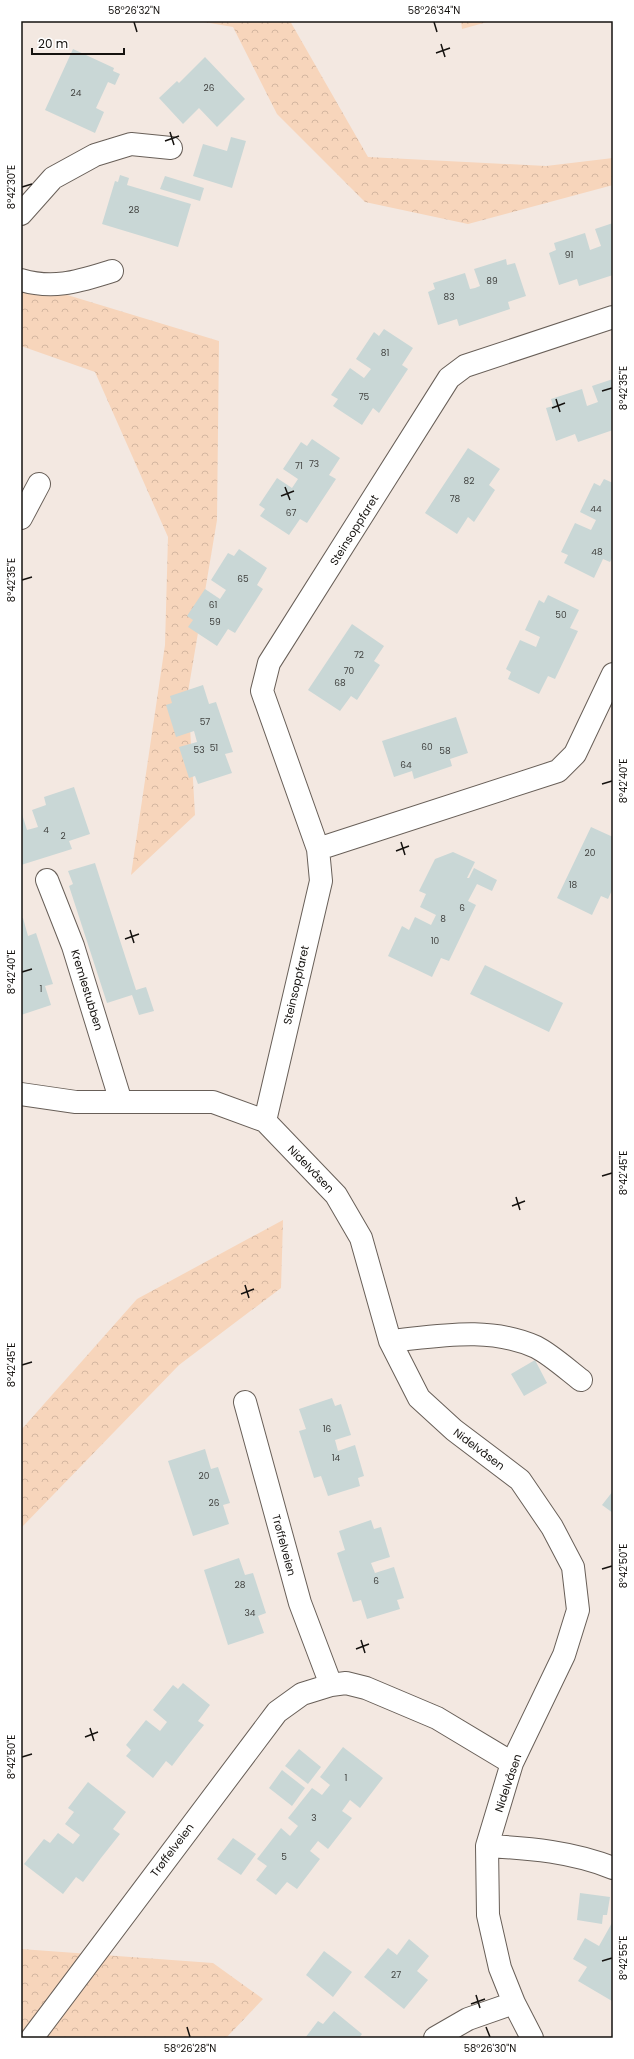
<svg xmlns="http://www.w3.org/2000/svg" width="634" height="2059" font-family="Poppins,sans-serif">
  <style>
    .forest { fill: url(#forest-crowns) }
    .building { fill: #c9d7d6 }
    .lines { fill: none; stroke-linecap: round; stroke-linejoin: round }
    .minor-casing { stroke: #685f58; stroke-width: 24 }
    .minor { stroke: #fff; stroke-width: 22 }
    .ticks { fill: none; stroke: #15120f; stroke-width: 1.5 }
    .labels { text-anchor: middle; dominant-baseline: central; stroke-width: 4; stroke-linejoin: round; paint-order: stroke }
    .number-label { font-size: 9px; fill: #424341 }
    .street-label { font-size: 11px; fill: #15120f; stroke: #fff }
    .neatline { fill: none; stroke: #15120f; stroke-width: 1.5 }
    .ticks-label { font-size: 10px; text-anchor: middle; fill: #15120f }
  </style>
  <defs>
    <pattern id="forest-crowns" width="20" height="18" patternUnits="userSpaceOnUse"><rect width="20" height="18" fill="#f7d5bb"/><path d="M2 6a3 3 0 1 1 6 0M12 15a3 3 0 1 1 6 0" fill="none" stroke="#d3b6a0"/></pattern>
  </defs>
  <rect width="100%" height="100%" fill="#f3e8e1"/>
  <path class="forest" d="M198,21H290L368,157L546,166L613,158V185L468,224L365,202L277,114L233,27Z
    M461,21H491L462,29Z
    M21,283L31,284L219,341L217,520L188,692L195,815L131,875L165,645L168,537L95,372L21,346Z
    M283,1220L281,1288L179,1365L21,1528V1430L137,1299Z
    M21,1949L213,1963L263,1999L226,2038H21Z"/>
  <path class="building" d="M73,49L114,68L113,71L120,74L115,85L108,82L96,108L104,112L95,133L45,110Z
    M205,57L245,99L217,127L199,108L183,124L159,98L177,81L179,83Z
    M231,137L246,141L232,188L193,176L203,144L227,151Z
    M120,175L129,178L127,185L191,204L178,247L102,224L115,181L118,182Z
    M165,176L204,188L200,201L160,189Z
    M613,223V275L579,286L577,279L559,285L549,253L556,250L554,243L585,233L590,250L601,246L595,229Z
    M506,259L507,265L515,263L526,296L508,302L510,309L459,326L457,319L438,325L428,292L435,289L433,283L465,273L470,289L475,288L480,286L474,269Z
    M384,329L413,348L402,365L408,369L379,413L373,408L362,425L333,406L338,399L331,395L350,368L364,378L371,369L356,359L374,332L379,336Z
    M613,379V430L578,442L575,434L556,441L546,408L553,406L551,399L582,389L587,406L598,402L592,386Z
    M312,439L340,458L329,475L336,479L307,523L300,519L289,535L260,516L265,509L259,505L277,478L292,488L298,479L283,469L301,442L307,446Z
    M468,448L500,469L489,485L495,490L474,522L468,517L457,534L425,513Z
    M604,479L613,483V556L610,562L603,559L594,578L564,563L568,555L561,552L575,523L591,530L596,520L580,512L594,483L600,486Z
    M239,549L267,568L257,585L263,589L235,633L228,629L217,646L188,627L193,620L187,616L205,589L220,599L226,590L211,580L228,553L234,556Z
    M548,595L579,610L570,628L578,631L555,679L548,676L539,694L508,679L511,672L506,669L520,640L536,647L540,637L525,630L539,600L544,603Z
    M352,624L384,646L374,661L380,665L357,700L351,696L340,711L308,690Z
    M203,685L209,704L216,702L233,752L225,754L232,773L198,784L195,776L189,778L179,747L197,742L194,731L176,737L166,705L172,703L170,696Z
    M456,717L468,753L450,759L452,766L414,779L412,771L394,777L382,741Z
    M74,787L90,834L69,841L72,849L21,865V811L27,830L38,827L32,810L46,805L44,797Z
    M591,827L613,837V888L608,899L601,896L592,915L557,898Z
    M453,852L475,862L467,878H469L474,868L497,880L492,891L477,884L468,901L476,905L449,961L441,958L432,977L388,956L402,926L409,930L415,917L431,925L436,915L420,907L426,894L419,891L435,859Z
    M95,863L136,990L146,987L154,1011L139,1015L132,995L107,1003L69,886L73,884L68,871Z
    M21,918H23L28,936L36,933L53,984L45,986L51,1005L21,1015Z
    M485,965L563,1003L549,1032L470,994Z
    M535,1360L547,1383L524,1396L511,1374Z
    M332,1398L335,1406L341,1404L351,1435L335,1440L338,1451L355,1445L364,1476L358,1478L360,1486L328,1496L321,1476L314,1478L299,1431L306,1429L299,1409Z
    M205,1449L211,1469L218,1467L230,1503L223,1505L229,1524L193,1536L168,1461Z
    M613,1491V1513L602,1505Z
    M371,1520L374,1529L381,1527L390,1557L371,1563L375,1573L394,1567L404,1598L397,1600L400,1609L367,1619L361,1600L353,1602L337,1553L345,1550L339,1531Z
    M239,1558L245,1575L253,1573L266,1613L258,1616L264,1633L228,1645L204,1570Z
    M183,1683L210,1705L198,1721L204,1725L188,1745L172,1766L166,1761L153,1778L126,1756L131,1750L126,1745L146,1720L160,1731L167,1722L153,1710L173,1685L178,1689Z
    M343,1747L383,1778L360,1808L350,1800L342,1811L352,1818L328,1849L318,1841L310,1851L320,1859L297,1889L287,1882L276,1895L256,1880L267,1866L257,1859L281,1828L290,1836L298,1826L288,1818L312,1788L322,1795L330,1785L320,1777Z
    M299,1749L321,1767L308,1784L285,1766Z
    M282,1770L305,1788L292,1806L269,1788Z
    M88,1782L126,1812L113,1829L120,1834L101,1858L83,1882L76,1877L63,1894L24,1864L44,1839L50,1843L58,1833L73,1844L80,1835L65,1824L74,1812L68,1808Z
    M233,1838L256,1854L241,1875L217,1859Z
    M580,1893L610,1897L607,1915H603L602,1924L577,1920Z
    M613,1921V1999L612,2001L578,1981L587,1967L573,1959L585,1938L599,1946Z
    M409,1939L429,1956L417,1971L428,1980L404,2009L364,1977L388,1948L397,1955Z
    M324,1951L352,1972L333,1997L306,1975Z
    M334,2011L362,2034L359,2038H305L318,2021L323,2024Z"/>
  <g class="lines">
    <g class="minor-casing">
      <path id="minor" d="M21,214L53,178L95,155L131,144L171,148
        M21,280C55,290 79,281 112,271
        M21,518L39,484
        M318,849L262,691L269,663L449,378L465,366L613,317
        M47,880L73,946L121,1102
        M21,1094L76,1102H213L265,1121L336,1195L361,1238L390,1341L419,1398L454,1430L520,1480L552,1527L573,1567L578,1610L564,1655L512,1763L487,1846L488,1915L500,1968L514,2003L532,2038
        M265,1121L321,881L318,849L558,771L575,754L613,674
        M390,1341C440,1336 489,1326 536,1347C550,1354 568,1370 581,1380
        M245,1402L300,1603L331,1685
        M487,1846C530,1848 573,1852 613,1868
        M32,2038L277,1712L302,1694L331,1685L346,1683L366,1688L437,1718L512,1763
        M435,2038L468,2019L514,2003"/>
    </g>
    <use href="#minor" class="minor"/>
  </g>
  <path class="ticks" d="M134,22L137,32M434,22L437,32M441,44L445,57M436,53L450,48M170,132L174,145M165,141L179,136M22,187L32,184M602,391L612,388M556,399L560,412M552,408L565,403M285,487L290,500M281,496L294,491M22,580L32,577M602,784L612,781M401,842L405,855M396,851L409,846M130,930L134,943M125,939L139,934M22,972L32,969M602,1176L612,1173M516,1197L520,1210M512,1206L525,1201M245,1285L249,1298M241,1294L254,1289M22,1365L32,1362M602,1569L612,1566M361,1640L365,1653M356,1649L369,1644M90,1728L94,1741M85,1737L98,1732M22,1757L32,1754M602,1961L612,1958M476,1995L480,2008M471,2004L485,1999M187,2027L190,2037M486,2027L490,2037"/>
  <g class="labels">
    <g class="number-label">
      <text x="209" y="88">26</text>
      <text x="76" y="93">24</text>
      <text x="134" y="210">28</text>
      <text x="569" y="255">91</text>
      <text x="492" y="281">89</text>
      <text x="449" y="297">83</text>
      <text x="385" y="353">81</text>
      <text x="364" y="397">75</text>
      <text x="314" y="464">73</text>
      <text x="299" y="466">71</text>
      <text x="469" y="481">82</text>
      <text x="455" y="499">78</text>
      <text x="596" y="509">44</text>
      <text x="291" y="513">67</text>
      <text x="597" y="552">48</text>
      <text x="243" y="579">65</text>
      <text x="213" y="605">61</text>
      <text x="561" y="615">50</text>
      <text x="215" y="622">59</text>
      <text x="359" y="655">72</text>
      <text x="349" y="671">70</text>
      <text x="340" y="683">68</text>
      <text x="205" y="722">57</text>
      <text x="427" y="747">60</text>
      <text x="214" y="748">51</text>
      <text x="199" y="750">53</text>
      <text x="445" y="751">58</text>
      <text x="406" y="765">64</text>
      <text x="46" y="830">4</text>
      <text x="63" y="836">2</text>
      <text x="590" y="853">20</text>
      <text x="573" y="885">18</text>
      <text x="462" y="908">6</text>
      <text x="443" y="919">8</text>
      <text x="435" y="941">10</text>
      <text x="41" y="989">1</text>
      <text x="327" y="1429">16</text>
      <text x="336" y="1458">14</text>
      <text x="204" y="1476">20</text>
      <text x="214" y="1503">26</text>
      <text x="376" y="1581">6</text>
      <text x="240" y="1585">28</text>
      <text x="250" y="1613">34</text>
      <text x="346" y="1778">1</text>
      <text x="314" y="1818">3</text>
      <text x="284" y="1857">5</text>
      <text x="396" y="1975">27</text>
    </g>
    <g class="street-label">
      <text transform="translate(354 530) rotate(-58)">Steinsoppfaret</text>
      <text transform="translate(296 985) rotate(-77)">Steinsoppfaret</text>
      <text transform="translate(87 990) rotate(73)">Kremlestubben</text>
      <text transform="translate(311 1169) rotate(46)">Nidelvåsen</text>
      <text transform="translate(479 1449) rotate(37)">Nidelvåsen</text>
      <text transform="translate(284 1545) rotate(75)">Trøffelveien</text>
      <text transform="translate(508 1783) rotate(-71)">Nidelvåsen</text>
      <text transform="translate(172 1850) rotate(-53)">Trøffelveien</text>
    </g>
  </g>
  <rect width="634" height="2059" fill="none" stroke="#ffffff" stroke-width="44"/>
  <path d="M32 48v6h92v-6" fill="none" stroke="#15120f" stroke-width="2"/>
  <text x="38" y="48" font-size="12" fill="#15120f" stroke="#ffffff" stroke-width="3" paint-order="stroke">20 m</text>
  <rect x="22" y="22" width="590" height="2015" class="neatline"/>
  <g class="ticks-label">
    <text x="134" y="14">58°26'32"N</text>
    <text x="434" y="14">58°26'34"N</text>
    <text transform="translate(11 187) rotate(-90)" y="4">8°42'30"E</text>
    <text transform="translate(623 388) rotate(-90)" y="4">8°42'35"E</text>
    <text transform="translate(11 580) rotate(-90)" y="4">8°42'35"E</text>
    <text transform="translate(623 781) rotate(-90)" y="4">8°42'40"E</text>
    <text transform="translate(11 972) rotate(-90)" y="4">8°42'40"E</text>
    <text transform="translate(623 1173) rotate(-90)" y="4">8°42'45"E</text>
    <text transform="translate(11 1365) rotate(-90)" y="4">8°42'45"E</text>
    <text transform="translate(623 1566) rotate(-90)" y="4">8°42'50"E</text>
    <text transform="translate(11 1757) rotate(-90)" y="4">8°42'50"E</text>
    <text transform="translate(623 1958) rotate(-90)" y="4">8°42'55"E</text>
    <text x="190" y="2052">58°26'28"N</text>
    <text x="490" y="2052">58°26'30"N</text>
  </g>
</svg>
